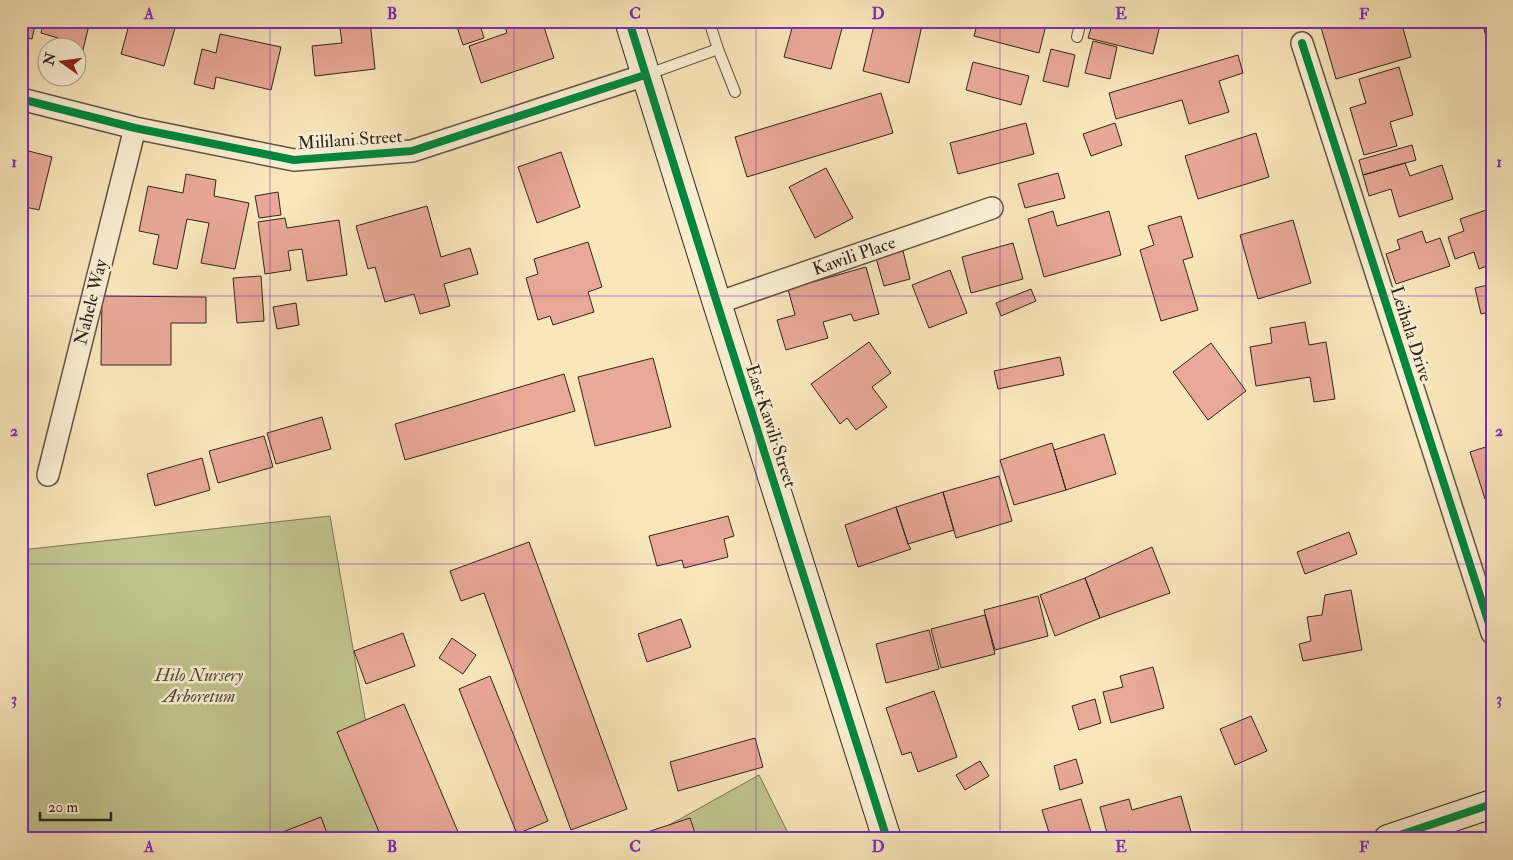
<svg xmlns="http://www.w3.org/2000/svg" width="1513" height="860" font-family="'IM FELL Double Pica',serif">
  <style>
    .green { fill: #c0c48e; stroke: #797456 }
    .building { fill: #e8a996; stroke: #32251e }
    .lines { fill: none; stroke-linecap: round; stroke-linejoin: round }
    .lane-casing { stroke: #645545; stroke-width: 12 }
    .street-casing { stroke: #645545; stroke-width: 24 }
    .secondary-casing { stroke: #32251e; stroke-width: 30 }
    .lane { stroke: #fbefd3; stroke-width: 10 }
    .street { stroke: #fbefd3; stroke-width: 21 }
    .secondary { stroke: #fbefd3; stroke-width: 28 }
    .cycleway-casing { stroke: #fbefd3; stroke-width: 11 }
    .cycleway { stroke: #00873e; stroke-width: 8 }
    .grid { fill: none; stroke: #7b2cbf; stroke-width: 1; stroke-opacity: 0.55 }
    .labels { text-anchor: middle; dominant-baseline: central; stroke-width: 5; stroke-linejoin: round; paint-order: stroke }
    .street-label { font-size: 18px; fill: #32251e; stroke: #fbefd3 }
    .park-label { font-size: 18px; font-style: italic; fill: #564d3a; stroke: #fbefd3 }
    .neatline { fill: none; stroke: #7b2cbf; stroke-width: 2 }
    .grid-label { font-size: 16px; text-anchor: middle; font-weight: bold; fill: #7b2cbf }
  </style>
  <rect width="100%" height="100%" fill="#f9e6bb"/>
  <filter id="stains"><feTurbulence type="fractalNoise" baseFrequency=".004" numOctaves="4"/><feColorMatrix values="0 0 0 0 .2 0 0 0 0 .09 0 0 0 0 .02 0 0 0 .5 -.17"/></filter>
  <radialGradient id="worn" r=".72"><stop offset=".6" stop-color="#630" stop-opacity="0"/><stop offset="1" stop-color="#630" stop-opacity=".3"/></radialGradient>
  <path class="green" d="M330,516L386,839H21V550Z
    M759,775L791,839H644Z"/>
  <path class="building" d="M21,21H36L32,39L21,36Z
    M44,21H90L82,54L78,52V48L56,46L58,38L41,33Z
    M130,21H177L164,66L121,54Z
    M339,21H370L375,69L315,76L312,46L342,43Z
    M455,21H479L484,38L463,45Z
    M503,21H542L554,58L481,83L469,46L507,33Z
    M794,21H844L831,69L784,57Z
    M875,21H923L909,83L863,71Z
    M978,21H1047L1039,53L974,36Z
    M1093,21H1161L1153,54L1088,38Z
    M1330,21H1370L1371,26L1389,21H1401L1411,57L1336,79L1320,24Z
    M1482,21H1492V44L1488,45Z
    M220,34L281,47L271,90L216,77L214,89L194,84L202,49L216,53Z
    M1093,41L1117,47L1110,79L1085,73Z
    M1051,49L1075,55L1068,87L1043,81Z
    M1238,55L1243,73L1219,81L1229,112L1189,124L1182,100L1116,119L1109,93Z
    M973,62L1029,76L1021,105L966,90Z
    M1492,63V82H1488L1486,64Z
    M1399,67L1413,115L1390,122L1397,146L1364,155L1350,108L1366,103L1359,79Z
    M881,93L893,133L747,177L735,137Z
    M1026,123L1034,154L958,174L950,143Z
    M1115,123L1122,145L1091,156L1083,134Z
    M1256,133L1269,177L1198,199L1185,156Z
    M1412,145L1416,160L1363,175L1359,160Z
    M21,149L52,157L39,210L21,206Z
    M561,152L580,207L537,223L518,167Z
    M1405,163L1410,176L1442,165L1453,199L1399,217L1391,189L1369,196L1363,175Z
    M826,168L853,218L815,238L789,187Z
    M1058,173L1065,198L1025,208L1018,184Z
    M186,174L216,180L214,196L249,203L235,269L201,263L209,223L187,219L177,269L153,264L159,235L139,231L148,186L183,193Z
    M278,192L281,215L259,218L255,196Z
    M427,206L441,257L470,248L478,274L444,284L450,306L420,314L414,294L385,302L375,267L368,269L356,226Z
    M1492,208V264L1479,269L1474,252L1455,259L1448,237L1464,231L1460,219Z
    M1053,211L1057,226L1109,211L1121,255L1044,277L1028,219Z
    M1181,216L1193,257L1183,260L1198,310L1161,321L1140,250L1154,245L1148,226Z
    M285,218L287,228L339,220L347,275L307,281L302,249L288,251L291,270L265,274L258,222Z
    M1293,220L1311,283L1258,299L1240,235Z
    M1422,231L1426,243L1440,238L1450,266L1396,284L1386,254L1400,249L1397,240Z
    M588,242L602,287L588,292L594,312L553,325L550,316L538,320L526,278L538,274L534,259Z
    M1013,243L1023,279L971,293L962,257Z
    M903,251L910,279L884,286L876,258Z
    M866,267L879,314L854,321L851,314L823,322L828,338L786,350L777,320L795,315L788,289Z
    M950,270L967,313L929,328L912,285Z
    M261,276L264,321L237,323L233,278Z
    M1492,284V311L1481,314L1475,288Z
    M1031,289L1036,301L1001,316L996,303Z
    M102,296L206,297V323H171V365H101Z
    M296,303L299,325L277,329L273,307Z
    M1305,322L1309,345L1326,342L1335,399L1314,402L1310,377L1256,386L1250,347L1272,343L1270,328Z
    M869,342L891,373L872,387L887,407L856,430L847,418L840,424L811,384Z
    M1211,343L1246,391L1208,420L1173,372Z
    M1060,357L1064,375L998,389L994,371Z
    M653,358L671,427L595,446L578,377Z
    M564,374L575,411L405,460L395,424Z
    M322,417L331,449L276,464L267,433Z
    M1104,434L1116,474L1066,490L1054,450Z
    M264,436L273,467L218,483L209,451Z
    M1052,443L1066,490L1014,505L1000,460Z
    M1492,445V497L1485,499L1470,452Z
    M202,458L210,490L155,506L147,474Z
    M999,476L1012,521L956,538L943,492Z
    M943,492L954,530L908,544L896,507Z
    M896,507L908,544L911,549L858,567L845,525Z
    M728,516L734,536L724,539L728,557L684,568L682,560L657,566L649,536Z
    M1349,532L1357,554L1305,574L1297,552Z
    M529,542L627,809L571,830L484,593L461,601L450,571Z
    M1152,547L1170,593L1100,618L1085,578Z
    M1085,578L1100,618L1055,636L1040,595Z
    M1351,590L1362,650L1303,661L1299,644L1311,641L1307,617L1322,615L1325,595Z
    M1038,596L1048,636L995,650L984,610Z
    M985,615L995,654L941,668L931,629Z
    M681,619L691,647L647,662L638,634Z
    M929,630L939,669L886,683L876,644Z
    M403,633L415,666L366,684L354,651Z
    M452,638L476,655L463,674L439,658Z
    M1153,667L1164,708L1111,723L1103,692L1123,687L1120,676Z
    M490,676L548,821L517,834L459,689Z
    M934,691L957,757L918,772L911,752L902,755L886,708Z
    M1095,699L1101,723L1079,730L1072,706Z
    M404,704L461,839H382L337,732Z
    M1251,716L1267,751L1235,765L1220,729Z
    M755,738L763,767L678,791L670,762Z
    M1076,759L1083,783L1060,790L1054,766Z
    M980,761L989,776L965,790L956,775Z
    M1181,796L1193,839H1131L1129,831L1108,837L1100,807L1129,799L1132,810Z
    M1081,799L1093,839H1051L1042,810Z
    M321,817L329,839H265Z
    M690,818L697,839H626Z"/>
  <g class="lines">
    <g class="lane-casing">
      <path id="lane" d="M709,21L718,49
        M1077,37L1081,21
        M646,75L718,49L735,92"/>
    </g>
    <g class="street-casing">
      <path id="street" d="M1302,43L1492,633
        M21,99L135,128L294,160L412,151L645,75
        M717,303L992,208
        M48,475L135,128"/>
    </g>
    <g class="secondary-casing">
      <path id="secondary" d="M629,21L717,303L887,839
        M1388,839L1492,804"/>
    </g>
    <use href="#lane" class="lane"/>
    <use href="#street" class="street"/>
    <use href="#secondary" class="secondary"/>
    <g class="cycleway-casing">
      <path id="cycleway" d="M629,21L717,303L887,839
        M1302,43L1492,633
        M21,99L135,128L294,160L412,151L645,75
        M1388,839L1492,804"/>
    </g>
    <use href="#cycleway" class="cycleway"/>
  </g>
  <path class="grid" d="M270,21V839M514,21V839M756,21V839M1000,21V839M1242,21V839M21,296H1492M21,564H1492"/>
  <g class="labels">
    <g class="street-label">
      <text transform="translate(350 140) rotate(-4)">Mililani Street</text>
      <text transform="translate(854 256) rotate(-19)">Kawili Place</text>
      <text transform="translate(91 302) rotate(-76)">Nahele Way</text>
      <text transform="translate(1411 334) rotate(72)">Leihala Drive</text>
      <text transform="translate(771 426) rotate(72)">East Kawili Street</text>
    </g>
    <g class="park-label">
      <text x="199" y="675">Hilo Nursery<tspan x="199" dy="21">Arboretum</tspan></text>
    </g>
  </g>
  <rect width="1513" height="860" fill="none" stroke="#f9e6bb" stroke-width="55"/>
  <g transform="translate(62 62) rotate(284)"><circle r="24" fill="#fbefd3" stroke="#ab9e8b"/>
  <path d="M0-4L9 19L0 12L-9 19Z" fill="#8f2418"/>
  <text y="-8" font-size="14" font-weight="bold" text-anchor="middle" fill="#32251e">N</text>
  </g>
  <path d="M40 812v8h71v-8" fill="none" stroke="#32251e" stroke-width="2.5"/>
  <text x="48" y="812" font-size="15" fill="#32251e" stroke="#fbefd3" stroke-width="4" paint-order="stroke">20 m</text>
  <rect x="28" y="28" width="1458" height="804" class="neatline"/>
  <g class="grid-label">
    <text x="149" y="19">A</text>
    <text x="392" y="19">B</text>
    <text x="635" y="19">C</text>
    <text x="878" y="19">D</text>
    <text x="1121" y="19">E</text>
    <text x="1364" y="19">F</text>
    <text x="14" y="167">1</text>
    <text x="1499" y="167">1</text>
    <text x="14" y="436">2</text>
    <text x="1499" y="436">2</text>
    <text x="14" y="704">3</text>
    <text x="1499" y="704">3</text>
    <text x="149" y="852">A</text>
    <text x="392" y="852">B</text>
    <text x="635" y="852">C</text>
    <text x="878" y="852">D</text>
    <text x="1121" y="852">E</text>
    <text x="1364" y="852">F</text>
  </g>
  <rect width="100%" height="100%" filter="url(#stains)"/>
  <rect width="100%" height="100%" fill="url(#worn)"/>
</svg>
